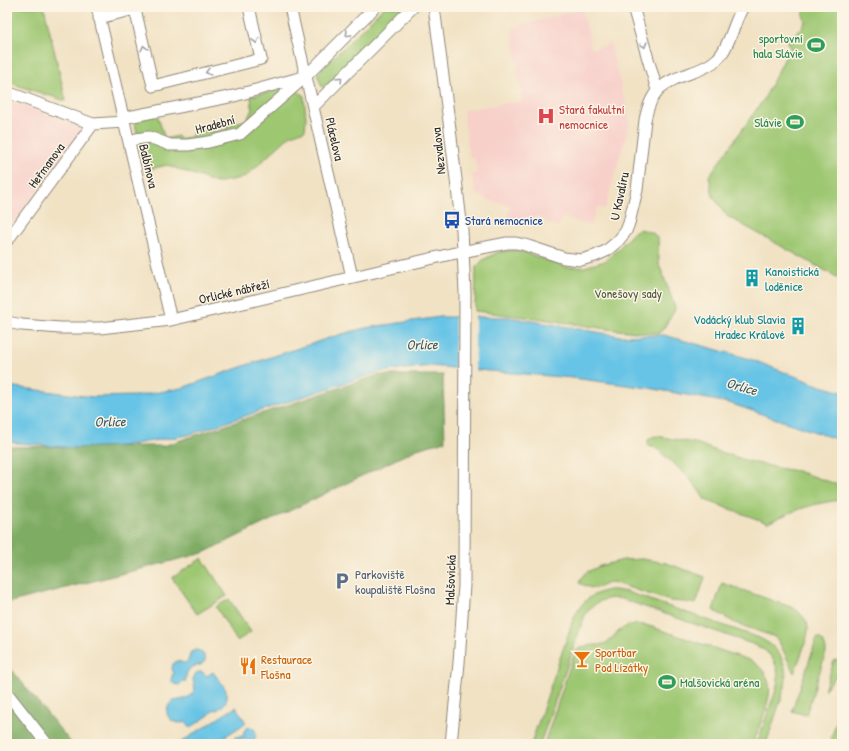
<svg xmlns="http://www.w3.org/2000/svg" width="849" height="751" font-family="'Patrick Hand',sans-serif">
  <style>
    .built { fill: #f7d0ca }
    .green { fill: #9ec772; stroke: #64794e }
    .forest { fill: #7eac64; stroke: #546c48 }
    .water { fill: #68c4e6; stroke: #4a7888 }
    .pier { fill: #f1e2c4 }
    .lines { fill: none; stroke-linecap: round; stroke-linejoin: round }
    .minor-casing { stroke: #8e8678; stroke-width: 13 }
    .minor { stroke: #fff; stroke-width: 11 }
    .oneway { stroke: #a0a0a0 }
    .labels { text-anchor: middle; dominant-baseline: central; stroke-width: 3; stroke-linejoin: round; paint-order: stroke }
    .leisure-label { font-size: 13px; fill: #27864d; stroke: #fcf5e5; text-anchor: end }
    .health-label { font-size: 13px; fill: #be3a42; stroke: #fcf5e5; text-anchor: start }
    .street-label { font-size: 13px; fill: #2b2b2b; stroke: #fcf5e5 }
    .transit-label { font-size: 13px; fill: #164399; stroke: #fcf5e5; text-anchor: start }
    .culture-label { font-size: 13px; fill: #0d838f; stroke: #fcf5e5; text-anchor: start }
    .park-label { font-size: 13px; fill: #4e5a40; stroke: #fcf5e5 }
    .service-label { font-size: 13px; fill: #4e5e75; stroke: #fcf5e5; text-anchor: start }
    .food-label { font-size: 13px; fill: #c56008; stroke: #fcf5e5; text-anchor: start }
    .water-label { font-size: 14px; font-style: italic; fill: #3d5963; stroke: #fcf5e5 }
  </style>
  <rect width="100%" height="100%" fill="#fcf5e5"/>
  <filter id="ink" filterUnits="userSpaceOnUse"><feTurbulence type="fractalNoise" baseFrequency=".025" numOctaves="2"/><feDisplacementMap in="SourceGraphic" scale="8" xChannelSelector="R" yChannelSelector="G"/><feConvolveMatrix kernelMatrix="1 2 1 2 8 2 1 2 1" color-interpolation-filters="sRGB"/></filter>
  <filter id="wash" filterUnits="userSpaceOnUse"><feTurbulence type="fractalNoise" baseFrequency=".012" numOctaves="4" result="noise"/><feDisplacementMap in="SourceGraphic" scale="16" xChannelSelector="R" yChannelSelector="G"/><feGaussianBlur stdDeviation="0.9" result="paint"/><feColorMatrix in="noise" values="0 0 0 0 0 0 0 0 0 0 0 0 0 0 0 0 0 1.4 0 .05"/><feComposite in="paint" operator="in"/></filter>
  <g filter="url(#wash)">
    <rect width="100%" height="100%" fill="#f1e2c4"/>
    <path class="built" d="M582,9L592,49L610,44L630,122L605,209L597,207L590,226L563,217L559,227L545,222L546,220L536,216L531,227L507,217L510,207L501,203L500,204L487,199L476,194L475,192L472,176L473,174L477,173L475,158H471L469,155L463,110L522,101L512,28Z
      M7,100L85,128L7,232Z"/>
    <path class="green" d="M7,7H44L66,101L7,82Z
      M384,7H406L326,87H322L317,74Z
      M808,7H840L842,8V280L727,216L713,196L709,176L764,99L790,48L788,41L793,34L796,33L798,30L800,31L805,22L803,14Z
      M293,87L304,96L306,118L305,130L291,135L245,177L217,183L167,165L146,170L134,120L157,114L165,139L178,136L179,139L193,136L192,133L213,128L214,132L227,129L226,125L247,120L252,109L251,96Z
      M641,229L653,233L658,239L659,264L675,307L674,312L663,329L659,333H646L607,329L542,319L475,311L476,267L483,260L498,252L514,250L526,253L567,267H584L605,261L618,249L635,231Z
      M657,436L699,444L711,449L748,461L778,468L797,471L842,486V500C816,502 791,511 768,523L705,500C692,477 673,463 653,446H649L648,445V440L652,437Z
      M202,558L227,596L197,614L172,578Z
      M642,559L666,563L705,577L696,604L685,602L670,601L612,582C606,583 602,587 596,588C591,589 584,585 579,583L582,577L585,573L600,566L623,560Z
      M722,583L794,608C800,613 808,620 808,628C809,637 798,663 794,673L779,642L775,637L735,623L713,610Z
      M609,590H615L627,592L757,637C779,646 789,663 785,687L766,744H757C761,732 765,720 769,708C772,701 776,693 777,685C781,667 771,651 755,645L622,599C607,596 593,602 585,615L540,744H531L573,620C581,602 590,594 609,590Z
      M229,599L251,632L237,641L216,607Z
      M637,624L649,626L749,660C763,666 772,680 769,696C768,703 765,710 763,717C760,726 756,735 753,744H544L574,655C581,640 596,649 608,642C611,640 612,637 615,635C621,628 628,625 637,624Z
      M817,638H818C824,639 826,647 826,652L806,715L792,711Z
      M836,660C849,665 829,684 824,690L834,661Z
      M841,708L842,709V744H829Z"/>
    <path class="forest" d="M378,375H443L445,441L417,449L203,553L7,603V447L163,446Z
      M7,664L72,744H14L7,734Z"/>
    <path class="water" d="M440,317H508L620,336L664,335L750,359L818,385L842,392V441L729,403L649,388L573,378L430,366L379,372L335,386L188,435L122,446L74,448L7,442V386L92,397L137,396L182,388L241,367L335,336L365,328Z
      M196,650C203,651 209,659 202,664C199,666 198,665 195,666C188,668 185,674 186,681H183L179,685L174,684L171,680L172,676L174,673L172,669L173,664L177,661C179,661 181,662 183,663C189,664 189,656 191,652Z
      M199,672H202L207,676L213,672C223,686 237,697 217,710L215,709L210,713L209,715L190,728L186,722C174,726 162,716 169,705C173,699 178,701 184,699C188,698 194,693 195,689L193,679L196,673Z
      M236,707L246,723L213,744H178Z
      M251,727L255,730L256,735L254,739L259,744L249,743L248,741L249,740C241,739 238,739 232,744H228L235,737L244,736C243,730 245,728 251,727Z"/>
    <path class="pier" d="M455,315H475V373L455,371Z"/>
  </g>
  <g filter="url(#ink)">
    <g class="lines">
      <g class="minor-casing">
        <path id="minor" d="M97,7L171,320
          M290,7L352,277
          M434,7L450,129L462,230L465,292L464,585L459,663L451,744
          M633,7L657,90
          M99,18L135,9L153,86L261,59L249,7
          M7,92L93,124L124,122
          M313,107L413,7
          M123,118L234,96L303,77
          M136,139L149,137L170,145H188L209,142L240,134L306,76L375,7
          M7,241L93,124
          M7,322L22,325L60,328H100L171,320L451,254L507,243H516L525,245L564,258L581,260L595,256L606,251L618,241L626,231L629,223L637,190L645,120C652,85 666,82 696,71C704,68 711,65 717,59C729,49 734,21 743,7
          M7,693L47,744"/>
      </g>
      <use href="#minor" class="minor"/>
    </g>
    <defs><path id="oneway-chevron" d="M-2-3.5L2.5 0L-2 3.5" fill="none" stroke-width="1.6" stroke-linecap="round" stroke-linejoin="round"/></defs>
    <g class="oneway">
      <use href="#oneway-chevron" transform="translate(348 34) rotate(135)"/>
      <use href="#oneway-chevron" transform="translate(256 41) rotate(77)"/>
      <use href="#oneway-chevron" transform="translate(644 45) rotate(74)"/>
      <use href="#oneway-chevron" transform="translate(144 48) rotate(-103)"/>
      <use href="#oneway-chevron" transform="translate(208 72) rotate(166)"/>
      <use href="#oneway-chevron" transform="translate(340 79) rotate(-45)"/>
    </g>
  </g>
  <defs>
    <g id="stadium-bare" transform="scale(1.38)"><path d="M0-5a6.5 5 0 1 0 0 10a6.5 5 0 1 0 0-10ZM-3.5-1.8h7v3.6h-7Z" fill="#2e9e5b" stroke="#fcf5e5" stroke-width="2.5" paint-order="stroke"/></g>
    <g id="hospital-bare" transform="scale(1.38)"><path d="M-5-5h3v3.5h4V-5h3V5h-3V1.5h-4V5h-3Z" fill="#e0444e" stroke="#fcf5e5" stroke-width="2.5" paint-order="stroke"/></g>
    <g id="bus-bare" transform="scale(1.38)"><path d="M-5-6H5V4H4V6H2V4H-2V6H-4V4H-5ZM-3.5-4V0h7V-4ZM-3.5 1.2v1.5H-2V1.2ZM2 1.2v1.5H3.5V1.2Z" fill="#1a4fb4" stroke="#fcf5e5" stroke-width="2.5" paint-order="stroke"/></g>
    <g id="building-bare" transform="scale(1.38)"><path d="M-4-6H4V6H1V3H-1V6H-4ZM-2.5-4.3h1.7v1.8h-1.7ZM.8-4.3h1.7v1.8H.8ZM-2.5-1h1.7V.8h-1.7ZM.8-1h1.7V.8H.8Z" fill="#0f9aa8" stroke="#fcf5e5" stroke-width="2.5" paint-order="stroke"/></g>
    <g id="parking-bare" transform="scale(1.38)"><path d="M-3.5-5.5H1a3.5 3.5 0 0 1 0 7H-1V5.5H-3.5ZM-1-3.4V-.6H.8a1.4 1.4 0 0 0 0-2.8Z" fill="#5c6f8a" stroke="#fcf5e5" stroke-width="2.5" paint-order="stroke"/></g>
    <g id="bar-bare" transform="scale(1.38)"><path d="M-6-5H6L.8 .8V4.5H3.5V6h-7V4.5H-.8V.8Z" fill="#e8710a" stroke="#fcf5e5" stroke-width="2.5" paint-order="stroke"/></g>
    <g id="restaurant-bare" transform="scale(1.38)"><path d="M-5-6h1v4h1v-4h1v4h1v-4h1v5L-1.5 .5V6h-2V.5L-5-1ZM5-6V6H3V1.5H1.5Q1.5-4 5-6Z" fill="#e8710a" stroke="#fcf5e5" stroke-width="2.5" paint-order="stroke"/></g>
  </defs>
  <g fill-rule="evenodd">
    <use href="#stadium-bare" x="816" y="45"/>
    <use href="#hospital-bare" x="546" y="116"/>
    <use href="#stadium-bare" x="795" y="122"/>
    <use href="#bus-bare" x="452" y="220"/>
    <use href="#building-bare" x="752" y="278"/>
    <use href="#building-bare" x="798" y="326"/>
    <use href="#parking-bare" x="342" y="581"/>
    <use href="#bar-bare" x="582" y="659"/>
    <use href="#restaurant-bare" x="248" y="666"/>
    <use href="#stadium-bare" x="667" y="682"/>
  </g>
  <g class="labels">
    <g class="leisure-label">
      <text x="803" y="38">sportovní<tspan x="803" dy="15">hala Slávie</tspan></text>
      <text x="782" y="122">Slávie</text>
      <text x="680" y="682" text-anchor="start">Malšovická aréna</text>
    </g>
    <g class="health-label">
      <text x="559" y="109">Stará fakultní<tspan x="559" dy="15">nemocnice</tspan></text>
    </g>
    <g class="street-label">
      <text transform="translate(215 124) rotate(-15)">Hradební</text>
      <text transform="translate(335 139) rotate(77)">Plácelova</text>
      <text transform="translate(438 151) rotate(-96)">Nezvalova</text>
      <text transform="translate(46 165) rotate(-54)">Heřmanova</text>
      <text transform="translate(149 166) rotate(77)">Balbínova</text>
      <text transform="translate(619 196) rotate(-78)">U Kavalíru</text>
      <text transform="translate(234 291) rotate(-13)">Orlické nábřeží</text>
      <text transform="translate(450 580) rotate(-88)">Malšovická</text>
    </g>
    <g class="transit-label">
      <text x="465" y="220">Stará nemocnice</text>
    </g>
    <g class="culture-label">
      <text x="765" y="271">Kanoistická<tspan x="765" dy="15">loděnice</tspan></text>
      <text x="785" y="319" text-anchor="end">Vodácký klub Slavia<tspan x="785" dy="15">Hradec Králové</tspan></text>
    </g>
    <g class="park-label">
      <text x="628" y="293">Vonešovy sady</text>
    </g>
    <g class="service-label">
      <text x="355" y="574">Parkoviště<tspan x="355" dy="15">koupaliště Flošna</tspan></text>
    </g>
    <g class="food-label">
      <text x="595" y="652">Sportbar<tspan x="595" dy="15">Pod Lízátky</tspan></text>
      <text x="261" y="659">Restaurace<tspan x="261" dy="15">Flošna</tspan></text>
    </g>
    <g class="water-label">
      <text transform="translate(422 344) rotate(-1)">Orlice</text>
      <text transform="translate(742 386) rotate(16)">Orlice</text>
      <text transform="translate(110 421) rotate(-1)">Orlice</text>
    </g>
  </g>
  <rect width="849" height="751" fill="none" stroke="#fcf5e5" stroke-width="24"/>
</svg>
